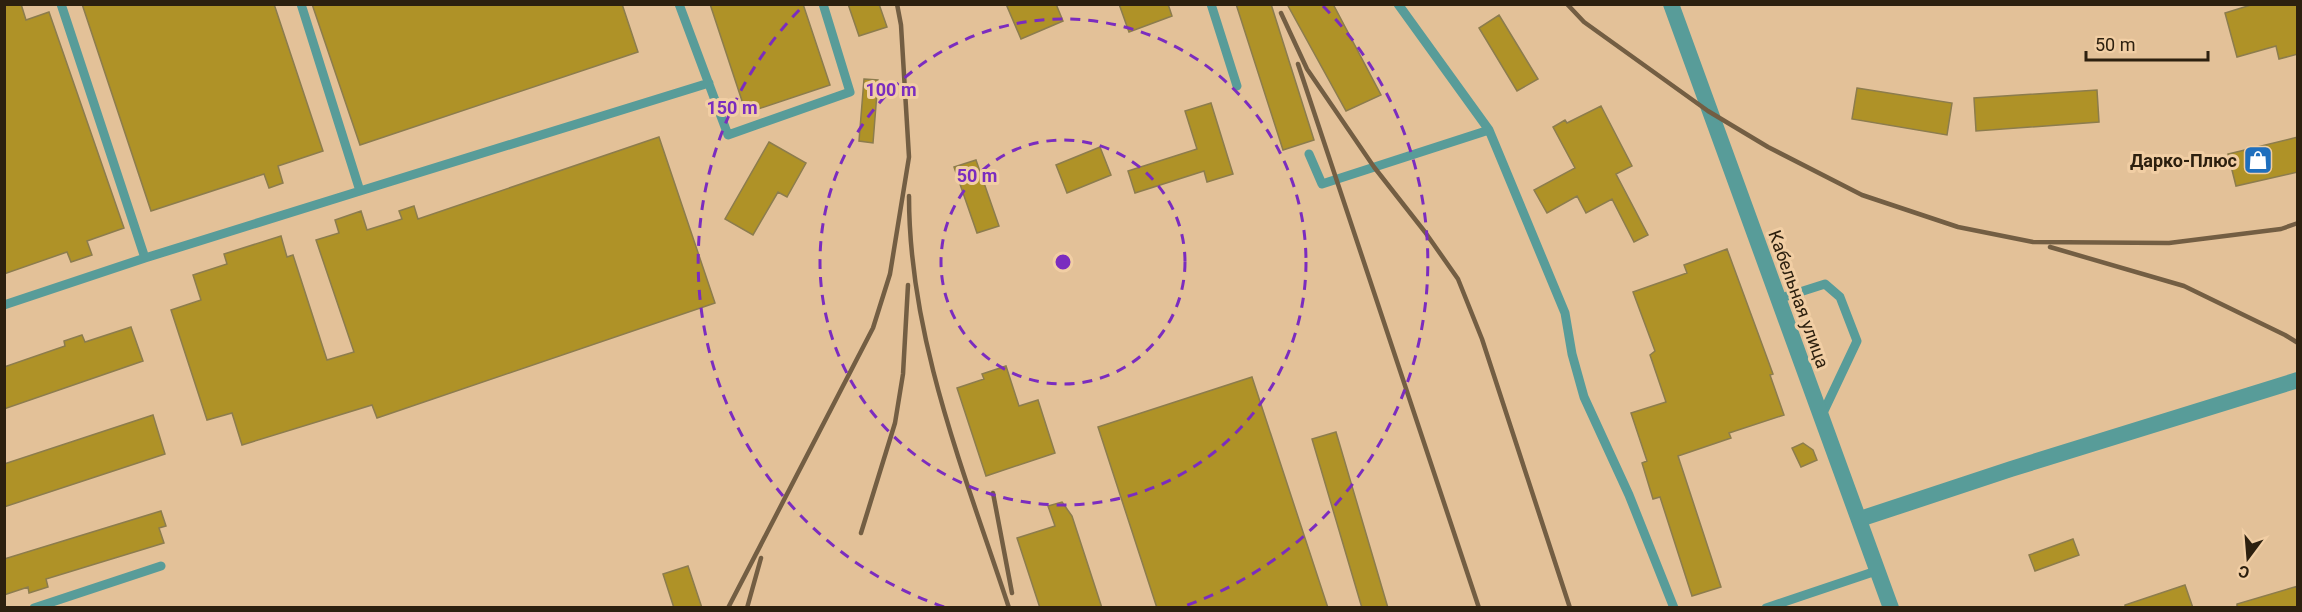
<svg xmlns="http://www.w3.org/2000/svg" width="2302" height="612" font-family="Roboto,sans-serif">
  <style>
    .building { fill: #af9227; stroke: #8c7c4d; stroke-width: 1.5 }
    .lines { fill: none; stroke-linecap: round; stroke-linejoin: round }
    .service { stroke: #589c99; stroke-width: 9 }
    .minor { stroke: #589c99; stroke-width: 16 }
    .rail { stroke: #735e43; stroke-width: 4.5 }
    .ring { fill: none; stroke: #7b2cbf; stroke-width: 3; stroke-dasharray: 10 8 }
    .labels { text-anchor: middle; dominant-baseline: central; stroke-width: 6; stroke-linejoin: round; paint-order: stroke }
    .poi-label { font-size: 18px; font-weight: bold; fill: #2d200f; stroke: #f1cea4; text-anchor: end }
    .street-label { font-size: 18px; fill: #2d200f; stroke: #f1cea4 }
    .centre { fill: #7b2cbf; stroke: #f1cea4; stroke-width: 3 }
    .ring-label { font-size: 18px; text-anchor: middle; font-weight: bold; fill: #7b2cbf; stroke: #f1cea4; stroke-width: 6; stroke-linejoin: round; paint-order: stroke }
  </style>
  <rect width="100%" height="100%" fill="#e3c198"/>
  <path class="building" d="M4,4H21L26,20L49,12L124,228L87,241L92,255L71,262L67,252L4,274Z
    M82,4H274L323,151L278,166L283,183L269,188L264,174L151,211Z
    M312,4H622L638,52L360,145Z
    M710,4H803L830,85L746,113Z
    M848,4H879L887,27L859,36Z
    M1006,4H1056L1063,21L1021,39Z
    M1119,4H1168L1172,16L1129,32Z
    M1236,4H1271L1314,140L1283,150Z
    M1287,4H1333L1381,95L1346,111Z
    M2254,4H2298V54L2279,59L2276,46L2237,57L2225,13Z
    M1499,15L1538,79L1517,91L1479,28Z
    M864,79L878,80L873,143L859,141Z
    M1857,88L1952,103L1947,135L1852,119Z
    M2097,90L2099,122L1976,131L1974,98Z
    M1211,103L1233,174L1207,182L1204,171L1135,193L1128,171L1197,149L1185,111Z
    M1601,106L1632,166L1616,174L1648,235L1634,242L1612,199L1586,213L1577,196L1547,213L1534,190L1575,168L1553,127L1565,120L1567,123Z
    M659,137L715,303L377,418L372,405L242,445L232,413L207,420L171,310L201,300L193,275L227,264L224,254L281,236L287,257L293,255L327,360L354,352L316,240L339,233L335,220L361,211L367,230L402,219L399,211L414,206L418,219Z
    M2298,137V172L2236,186L2228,154Z
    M769,142L806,163L787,197L778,192L753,235L725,219Z
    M1100,147L1111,175L1067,193L1056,165Z
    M976,160L999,226L977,233L954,167Z
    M1727,249L1773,374L1770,375L1784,415L1729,433L1731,438L1678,456L1721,587L1692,596L1660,497L1653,499L1642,463L1647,461L1631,413L1666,402L1650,355L1655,351L1633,292L1687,273L1684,265Z
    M131,327L143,361L4,409V367L65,346L64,341L82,335L85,342Z
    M1006,366L1019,406L1038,400L1055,453L986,476L957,388L984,379L982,374Z
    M1252,377L1328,608H1157L1098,427Z
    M153,415L165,454L4,507V464Z
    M1336,432L1388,608H1362L1312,439Z
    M1803,443L1813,450L1817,460L1801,467L1792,448Z
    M1062,502L1072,516L1102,608H1040L1017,538L1055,526L1048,506Z
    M161,511L166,526L159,528L164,543L46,579L48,587L29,593L28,587L4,595V559Z
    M2073,539L2079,555L2035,571L2029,555Z
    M688,566L702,608H674L663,574Z
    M2185,585L2193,608H2125V605Z
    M2298,586V608H2237V604Z"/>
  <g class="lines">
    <path class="service" d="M301,4L360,191L709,83
      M679,4L728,135L850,92L823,4
      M1211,4L1237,86
      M1398,4L1489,130L1565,313L1572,354L1584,397L1629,495L1674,608
      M1309,154L1322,184L1489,130
      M145,258L360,191
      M1778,299L1825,284L1840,297L1857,341L1822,415
      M4,305L145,258L61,4
      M34,608L161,566
      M1766,608L1879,570"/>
    <path class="minor" d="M1671,4L1891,608
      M1860,519L2011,469L2298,380"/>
    <path class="rail" d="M1567,4L1584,22L1708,111L1768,147L1862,195L1958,227L2033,242L2169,243L2281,229L2298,223
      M1281,13L1307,69L1374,167L1425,232L1458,279L1482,339L1570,608
      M1298,64L1479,608
      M909,196C909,339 965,474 1009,608
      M2050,247L2184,286L2285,335L2298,343
      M993,493L1012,593
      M861,533L895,423L903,374L908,285
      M728,608L873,328L890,274L909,157L901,25L897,4
      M747,608L761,558"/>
  </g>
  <g class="ring">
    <circle cx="1063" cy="262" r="122"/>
    <circle cx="1063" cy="262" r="243"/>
    <path d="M944 607A365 365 0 0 1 803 6M1323 6A365 365 0 0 1 1182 607"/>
  </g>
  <defs>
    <g id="shop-square" transform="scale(1.5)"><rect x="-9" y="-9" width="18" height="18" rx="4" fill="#1f6fbd" stroke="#f1cea4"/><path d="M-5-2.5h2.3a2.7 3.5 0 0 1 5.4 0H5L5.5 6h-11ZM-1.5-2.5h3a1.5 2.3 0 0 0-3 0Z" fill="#fff"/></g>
  </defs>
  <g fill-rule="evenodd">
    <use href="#shop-square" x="2258" y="160"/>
  </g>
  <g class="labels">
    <g class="poi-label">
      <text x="2237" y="160">Дарко-Плюс</text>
    </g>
    <g class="street-label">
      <text transform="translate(1799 299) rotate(70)">Кабельная улица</text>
    </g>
  </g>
  <circle cx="1063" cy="262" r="9" class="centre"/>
  <g class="ring-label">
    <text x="891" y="96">100 m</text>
    <text x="732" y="114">150 m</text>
    <text x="977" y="182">50 m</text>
  </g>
  <rect width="2302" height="612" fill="none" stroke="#2d200f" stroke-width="12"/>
  <g transform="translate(2248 558) rotate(196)" stroke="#f1cea4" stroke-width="4.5" paint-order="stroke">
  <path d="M0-4.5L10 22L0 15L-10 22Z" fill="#2d200f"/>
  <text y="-9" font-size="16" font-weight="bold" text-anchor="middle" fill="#2d200f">С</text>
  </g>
  <path d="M2086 51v9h122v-9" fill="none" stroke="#2d200f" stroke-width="3"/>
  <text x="2095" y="51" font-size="18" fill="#2d200f" stroke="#f1cea4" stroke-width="4.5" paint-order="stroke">50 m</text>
</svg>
